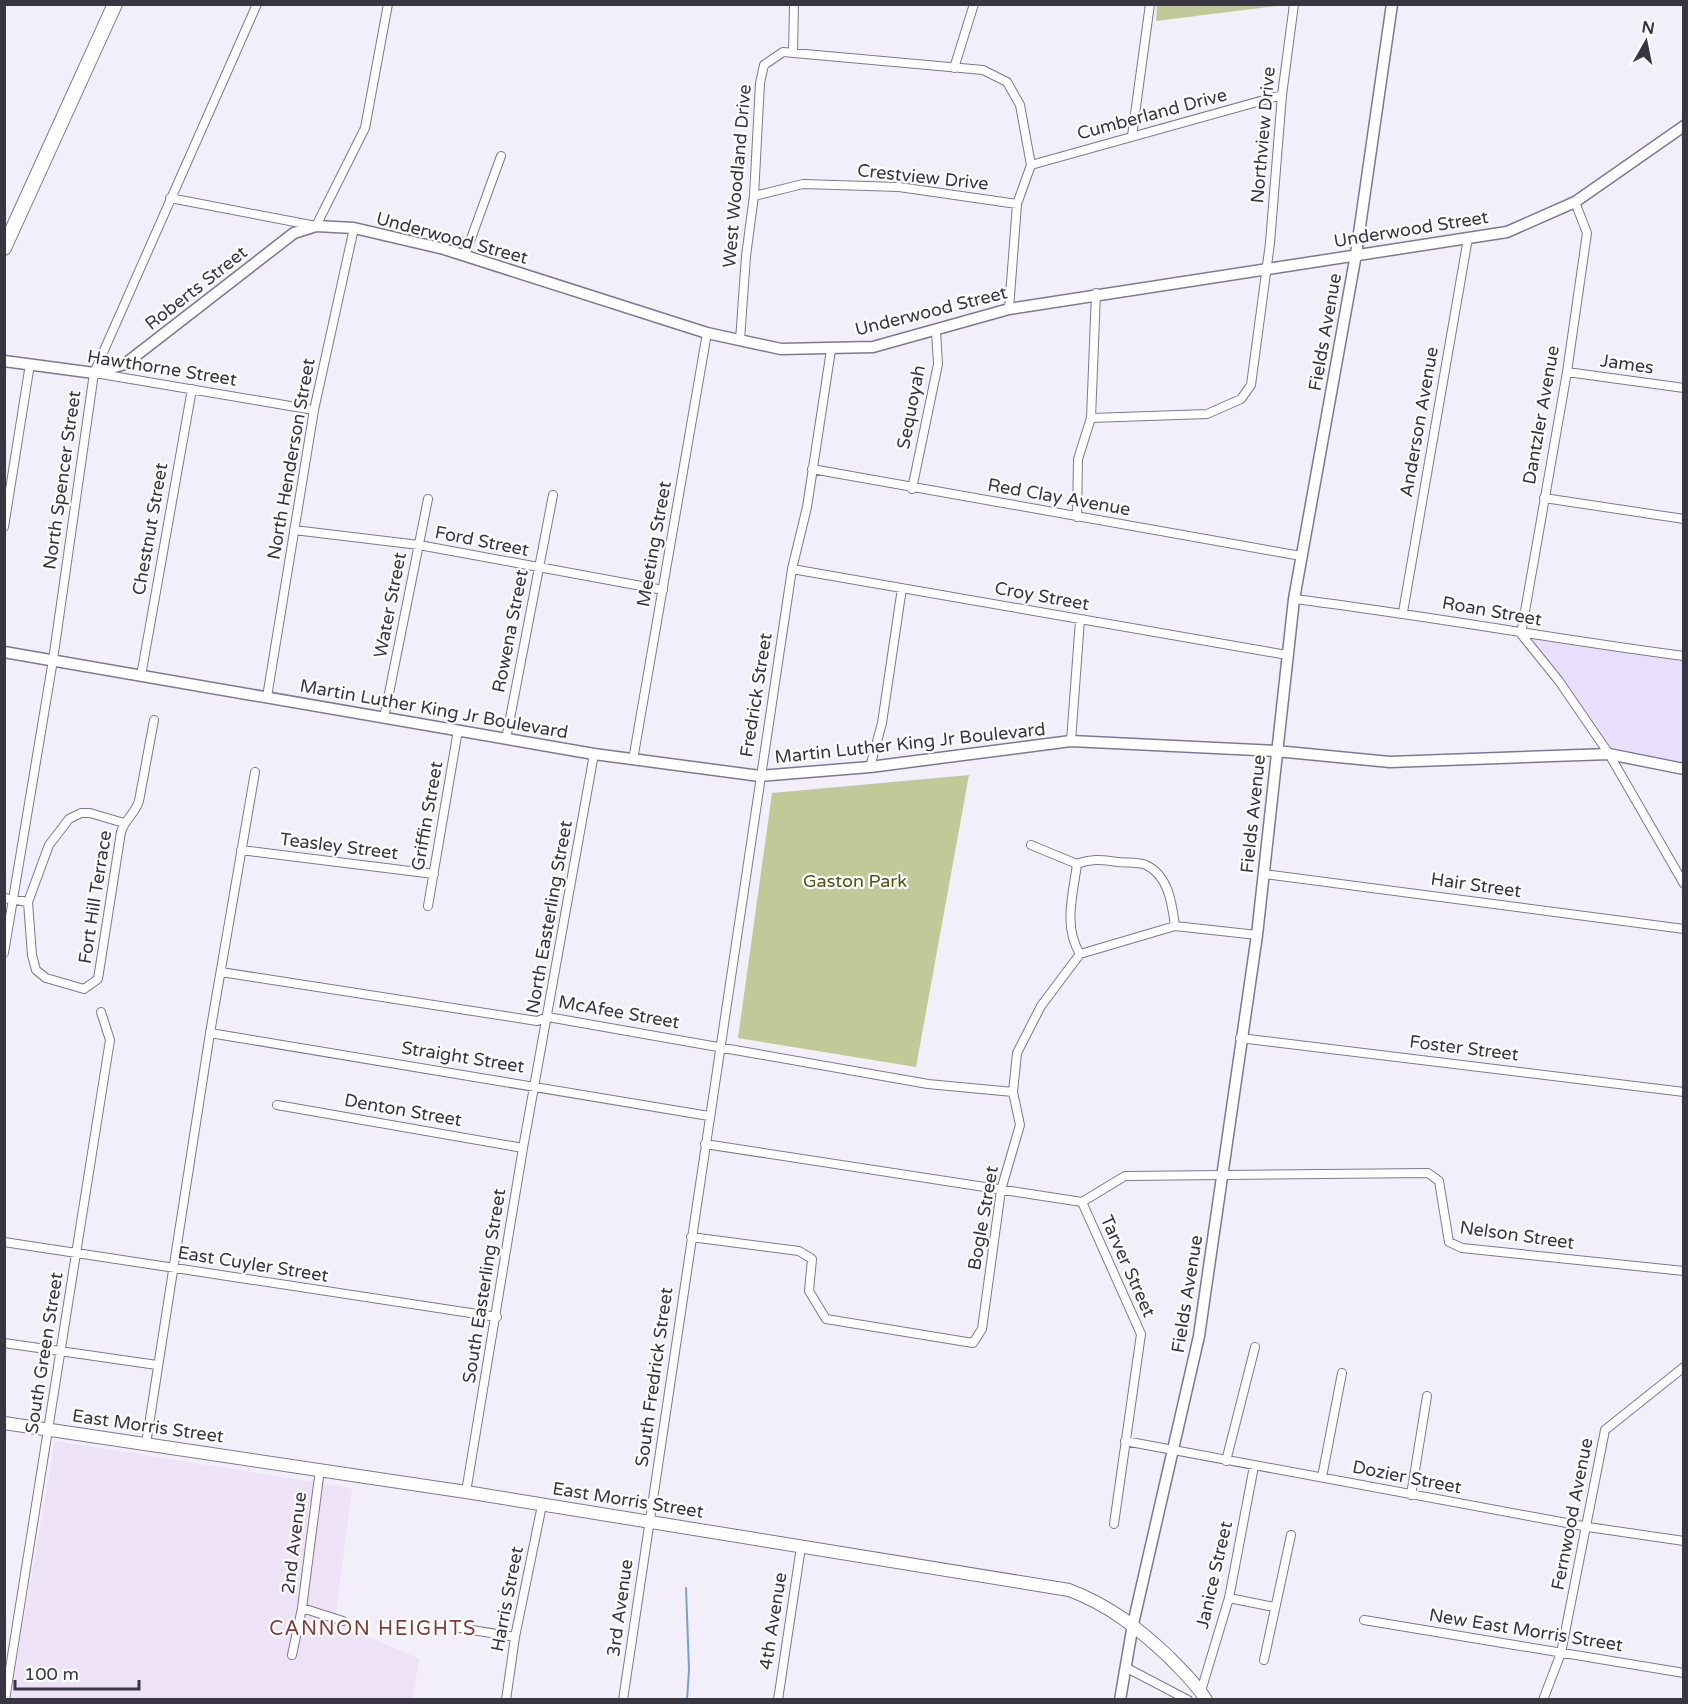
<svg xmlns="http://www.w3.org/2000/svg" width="1688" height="1704" font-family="'Varela Round',sans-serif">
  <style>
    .built { fill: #e8dffd }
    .industrial { fill: #ede2f6 }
    .green { fill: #c1c999 }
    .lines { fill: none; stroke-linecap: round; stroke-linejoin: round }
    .stream { stroke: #74a2cf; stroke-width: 2 }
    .minor-casing { stroke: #807792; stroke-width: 10 }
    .tertiary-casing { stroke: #807792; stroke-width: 13 }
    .secondary-casing { stroke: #807792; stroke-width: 14 }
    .primary-casing { stroke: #807792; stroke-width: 16 }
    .minor { stroke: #fff; stroke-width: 8 }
    .tertiary { stroke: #fff; stroke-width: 10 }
    .secondary { stroke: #fff; stroke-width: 12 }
    .primary { stroke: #fff; stroke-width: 14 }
    .labels { text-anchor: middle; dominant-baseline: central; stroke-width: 4.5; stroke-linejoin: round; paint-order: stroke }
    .street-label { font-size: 18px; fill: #393541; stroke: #fefefe }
    .park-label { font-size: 18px; fill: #4e550e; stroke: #fefefe }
    .neighbourhood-label { font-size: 20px; letter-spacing: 1.5px; fill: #823b32; stroke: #fefefe }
  </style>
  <rect width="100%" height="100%" fill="#f2effb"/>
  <path class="built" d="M1521,634L1683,657V769L1609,754Z"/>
  <path class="industrial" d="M55,1441L352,1488L335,1622L419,1659L413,1699L10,1700Z"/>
  <path class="green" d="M1157,5V4L1285,5L1156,21Z
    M969,775L916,1067L738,1038L772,793Z"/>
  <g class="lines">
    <path class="stream" d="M686,1588L689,1670L687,1700"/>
    <g class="minor-casing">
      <path id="minor" d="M793,53L794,4
        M954,68L974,4
        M1132,136L1150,4
        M1031,165L1282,95
        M754,196L803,184L899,187L1017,204
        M170,198L316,226L365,128L388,4
        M1575,202L1587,233L1567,372L1521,634L1559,681L1609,754L1684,884
        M465,255L501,156
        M1096,293L1091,418L1207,414L1241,399L1251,385L1270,243L1282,95L1294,4
        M740,340L746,256L754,196L760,83L764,65L783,52L983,70L1007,82L1020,105L1031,165L1017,204L1009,309
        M1567,372L1684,388
        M95,373L314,410
        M812,469L1301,556
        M912,489L938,364L936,331
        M1544,498L1684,519
        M1077,517L1078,459L1091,418
        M4,527L30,364
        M294,530L419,545L663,590
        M792,569L1287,655
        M1294,599C1425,615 1553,639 1684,656
        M1403,612L1468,238
        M141,676L192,389
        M267,697L314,410L354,228
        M384,718L428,499
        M506,739L553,495
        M1071,741L1080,620
        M633,760L707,333
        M870,767L882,723L902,588
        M124,823L90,813H81L69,819L49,845L28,902L32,955L36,970L46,978L84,989L98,979L121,832C125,819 135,814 139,801L154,720
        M1031,845L1077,864
        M241,850L434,874
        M1077,864C1093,858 1102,860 1118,862C1127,863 1139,862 1146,865C1169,876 1172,904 1175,926
        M1077,864C1073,895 1063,926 1080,954
        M1264,874L1684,929
        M4,898L28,902
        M428,906L458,730
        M4,953L53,660L94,373L257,4
        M1080,954L1175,926L1257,935
        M221,972L537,1021L548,1017L928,1084L1013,1092
        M210,1033L709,1116
        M1240,1038L1684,1092
        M277,1105L523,1148
        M705,1144L1082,1202
        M691,1237L799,1251L812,1259L809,1291L826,1319L973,1343L982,1329L1001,1190L1020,1125L1013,1092L1017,1053L1041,1006L1080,954
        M4,1242L497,1317
        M4,1343L157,1365
        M1125,1441L1588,1527L1684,1541
        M146,1444L210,1033L255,772
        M1226,1461L1255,1347
        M1322,1477L1342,1373
        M466,1492L523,1148L594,754
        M1411,1495L1427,1396
        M1114,1524L1141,1334L1082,1202L1125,1176L1428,1173L1439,1181L1449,1242L1462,1248L1684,1271
        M1229,1598L1274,1607
        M302,1608L343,1621
        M1364,1620L1684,1673
        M460,1628L515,1637
        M292,1655L302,1608L320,1469
        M1264,1660L1291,1535
        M1125,1667L1188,1700
        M1201,1691L1229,1598L1254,1466
        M5,1700L110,1040L101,1012
        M506,1700L515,1637L542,1505
        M623,1700L792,569L807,507L831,350
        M778,1700L801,1547
        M1543,1700L1561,1653L1605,1430L1684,1367"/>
    </g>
    <g class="tertiary-casing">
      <path id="tertiary" d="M4,361L94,373L125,364L294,233L316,226L354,228L444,249L707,333L781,349L873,347L1009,309L1507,232L1575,202L1684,126
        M4,652L594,754L760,776L870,767L1071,741L1276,751L1390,762L1609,754L1684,769
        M1120,1700L1133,1624L1199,1336L1257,935L1294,599L1356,254L1392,4"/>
    </g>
    <g class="secondary-casing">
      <path id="secondary" d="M4,1423L466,1492L1069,1590C1109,1605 1138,1628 1169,1657C1182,1671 1196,1683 1206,1700"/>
    </g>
    <g class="primary-casing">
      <path id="primary" d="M4,248L115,4"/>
    </g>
    <use href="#minor" class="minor"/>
    <use href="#tertiary" class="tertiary"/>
    <use href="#secondary" class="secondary"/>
    <use href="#primary" class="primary"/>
  </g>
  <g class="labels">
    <g class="street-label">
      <text transform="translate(1152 114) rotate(-15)">Cumberland Drive</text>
      <text transform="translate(1263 135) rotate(-85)">Northview Drive</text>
      <text transform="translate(737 176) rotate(-85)">West Woodland Drive</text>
      <text transform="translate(923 177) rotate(6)">Crestview Drive</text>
      <text transform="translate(1411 229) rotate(-9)">Underwood Street</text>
      <text transform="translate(452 238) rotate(15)">Underwood Street</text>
      <text transform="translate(196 288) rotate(-38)">Roberts Street</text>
      <text transform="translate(931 311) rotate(-14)">Underwood Street</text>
      <text transform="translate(1325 332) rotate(-80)">Fields Avenue</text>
      <text transform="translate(1627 364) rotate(8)">James</text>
      <text transform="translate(162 368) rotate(9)">Hawthorne Street</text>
      <text transform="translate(911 407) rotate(-79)">Sequoyah</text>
      <text transform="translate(1541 415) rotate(-80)">Dantzler Avenue</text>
      <text transform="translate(1419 422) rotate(-80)">Anderson Avenue</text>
      <text transform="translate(291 459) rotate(-80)">North Henderson Street</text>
      <text transform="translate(62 480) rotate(-82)">North Spencer Street</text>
      <text transform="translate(1059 497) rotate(10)">Red Clay Avenue</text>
      <text transform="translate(150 529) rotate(-80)">Chestnut Street</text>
      <text transform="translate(482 541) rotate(11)">Ford Street</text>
      <text transform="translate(654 544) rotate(-80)">Meeting Street</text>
      <text transform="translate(1042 596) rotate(10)">Croy Street</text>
      <text transform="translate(390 605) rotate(-79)">Water Street</text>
      <text transform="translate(1492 611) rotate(10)">Roan Street</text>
      <text transform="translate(510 631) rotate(-79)">Rowena Street</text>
      <text transform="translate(756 695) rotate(-81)">Fredrick Street</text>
      <text transform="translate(434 709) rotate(10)">Martin Luther King Jr Boulevard</text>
      <text transform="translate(910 743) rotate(-6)">Martin Luther King Jr Boulevard</text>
      <text transform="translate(1253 814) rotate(-84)">Fields Avenue</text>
      <text transform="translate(427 816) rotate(-80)">Griffin Street</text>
      <text transform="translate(339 846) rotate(7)">Teasley Street</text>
      <text transform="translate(1476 885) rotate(8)">Hair Street</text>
      <text transform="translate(95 897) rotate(-81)">Fort Hill Terrace</text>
      <text transform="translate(549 917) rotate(-80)">North Easterling Street</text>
      <text transform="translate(619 1012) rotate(10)">McAfee Street</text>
      <text transform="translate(1464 1048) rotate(7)">Foster Street</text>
      <text transform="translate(463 1057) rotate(9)">Straight Street</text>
      <text transform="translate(403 1110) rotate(10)">Denton Street</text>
      <text transform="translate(983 1218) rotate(-80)">Bogle Street</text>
      <text transform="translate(1517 1235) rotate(8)">Nelson Street</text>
      <text transform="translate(253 1264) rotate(9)">East Cuyler Street</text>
      <text transform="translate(1128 1266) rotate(66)">Tarver Street</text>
      <text transform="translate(484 1286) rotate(-81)">South Easterling Street</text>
      <text transform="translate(1187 1294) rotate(-81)">Fields Avenue</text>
      <text transform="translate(44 1353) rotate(-81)">South Green Street</text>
      <text transform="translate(654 1377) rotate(-82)">South Fredrick Street</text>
      <text transform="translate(148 1426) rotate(8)">East Morris Street</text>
      <text transform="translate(1407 1477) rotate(11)">Dozier Street</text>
      <text transform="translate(628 1500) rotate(9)">East Morris Street</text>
      <text transform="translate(1572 1514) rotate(-79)">Fernwood Avenue</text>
      <text transform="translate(294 1543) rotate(-83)">2nd Avenue</text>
      <text transform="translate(1214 1575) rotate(-77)">Janice Street</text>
      <text transform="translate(507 1599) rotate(-79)">Harris Street</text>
      <text transform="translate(620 1608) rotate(-82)">3rd Avenue</text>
      <text transform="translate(773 1621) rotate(-81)">4th Avenue</text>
      <text transform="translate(1526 1630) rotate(9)">New East Morris Street</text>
    </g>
    <g class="park-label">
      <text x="855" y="881">Gaston Park</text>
    </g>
    <g class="neighbourhood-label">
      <text x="373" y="1629">CANNON HEIGHTS</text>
    </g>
  </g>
  <rect width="1688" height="1704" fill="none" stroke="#393541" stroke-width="12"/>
  <g transform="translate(1646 42) rotate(9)" stroke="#fefefe" stroke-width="4.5" paint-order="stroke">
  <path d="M0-4.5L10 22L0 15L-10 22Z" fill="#393541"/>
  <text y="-9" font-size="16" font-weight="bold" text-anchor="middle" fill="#393541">N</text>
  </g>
  <path d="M15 1680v9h124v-9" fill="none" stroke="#393541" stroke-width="3"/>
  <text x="24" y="1680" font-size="18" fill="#393541" stroke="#fefefe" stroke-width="4.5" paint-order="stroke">100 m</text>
</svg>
